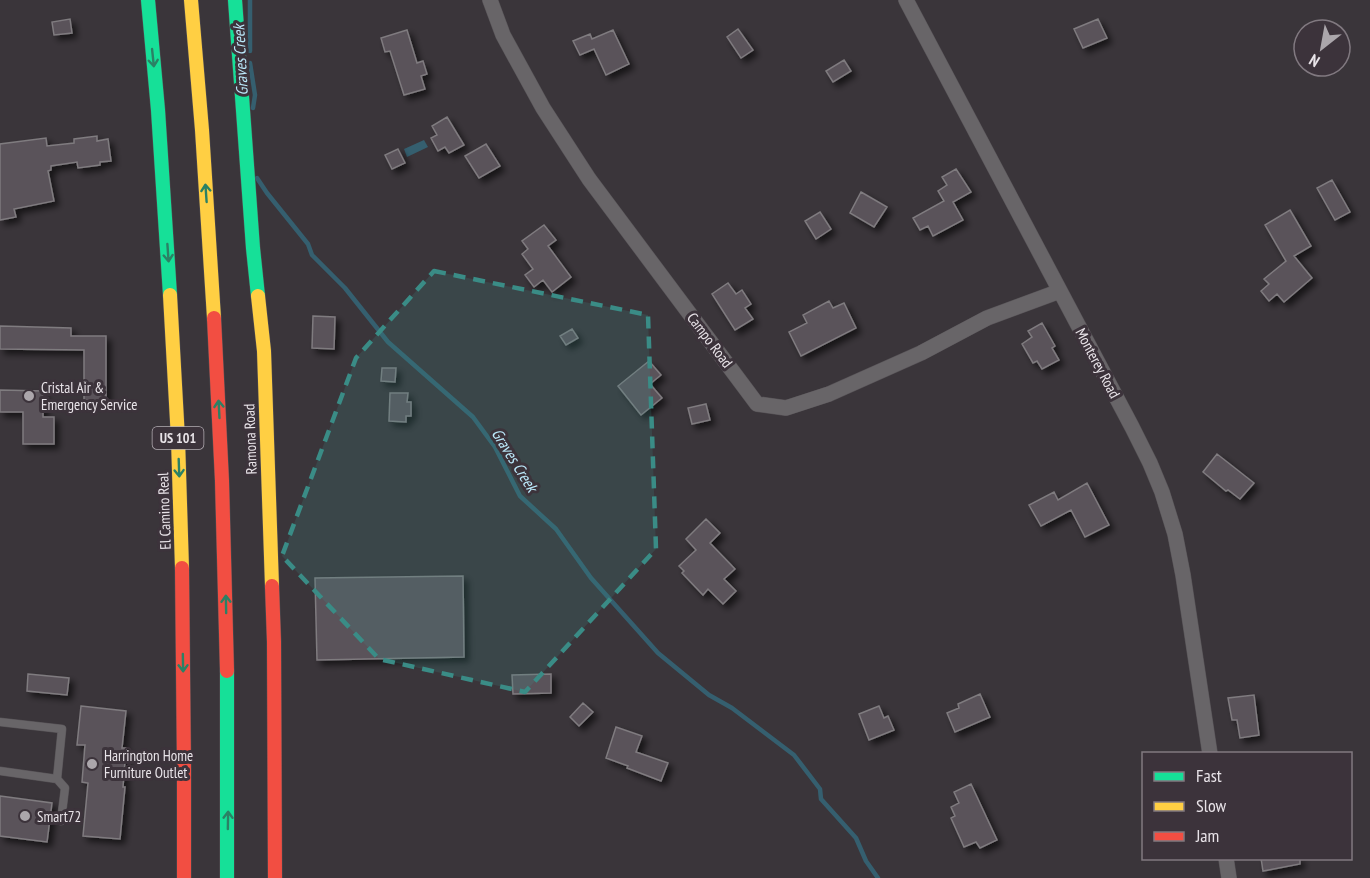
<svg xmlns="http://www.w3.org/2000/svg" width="1370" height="878" font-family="'PT Sans Narrow',sans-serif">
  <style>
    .water { fill: #355f6f }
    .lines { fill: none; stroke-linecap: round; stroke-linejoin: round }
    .stream { stroke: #355f6f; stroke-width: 4.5 }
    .building { fill: #5a525a; stroke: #7f7b7f; stroke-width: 1.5; filter: url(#shadow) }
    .lane-casing { stroke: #555155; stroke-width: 9 }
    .street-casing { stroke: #555155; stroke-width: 16 }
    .fast-casing { stroke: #555155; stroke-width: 15 }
    .slow-casing { stroke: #555155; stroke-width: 15 }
    .jam-casing { stroke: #555155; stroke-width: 15 }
    .lane { stroke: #686568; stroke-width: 8 }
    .street { stroke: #686568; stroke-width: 15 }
    .fast { stroke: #16e098; stroke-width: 14 }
    .slow { stroke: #ffcf43; stroke-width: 14 }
    .jam { stroke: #f24e42; stroke-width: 14 }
    .oneway { stroke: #2b8165 }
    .marked { fill: #3a8c86; fill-opacity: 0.2; stroke: #3a8c86; stroke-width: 4.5; stroke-dasharray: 12 8; stroke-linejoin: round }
    .poi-dot { fill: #aba6ab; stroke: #3c333b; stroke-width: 2 }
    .labels { text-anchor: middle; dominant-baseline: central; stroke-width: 6; stroke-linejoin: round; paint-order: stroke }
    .shield { fill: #3c333b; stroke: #b4aeb4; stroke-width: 1.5 }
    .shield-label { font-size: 14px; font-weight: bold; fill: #e8e3e8 }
    .street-label { font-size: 15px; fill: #e8e3e8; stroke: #3c333b }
    .poi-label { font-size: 15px; fill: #e8e3e8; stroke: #3c333b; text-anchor: start }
    .water-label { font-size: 16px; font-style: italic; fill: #bbe9fb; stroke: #3c333b }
  </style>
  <defs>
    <filter id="shadow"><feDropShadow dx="4.5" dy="4.5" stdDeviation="3" flood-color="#0009"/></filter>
  </defs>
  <rect width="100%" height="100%" fill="#3a353a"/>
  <path class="water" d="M424,140L428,147L407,157L404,149Z"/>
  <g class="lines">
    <path class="stream" d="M250,51V0
      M250,63L255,95L253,108
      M257,178L267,193L308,244L312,255L345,288L388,342L473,417L495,447L520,496L556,529L591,578L658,653L709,695L732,708L794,755L820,789L821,799L856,838L866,861L878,878"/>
  </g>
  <path class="building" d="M70,19L72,33L54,35L52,22Z
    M1098,19L1107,38L1083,48L1074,29Z
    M738,29L753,50L741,58L727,37Z
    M407,30L417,63L423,61L427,74L421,76L425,89L404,95L390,51L385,52L381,38Z
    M613,30L629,64L606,75L594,49L580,55L573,41L590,34L592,39Z
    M844,60L851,71L833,82L826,71Z
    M447,117L464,145L449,153L445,147L438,151L431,138L437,135L432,126Z
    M97,136V141L108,139L111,161L100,162V165L78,168L77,162L51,166V170L48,171L54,201L14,209L16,217L0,220V144L46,138L47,146L74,143V139Z
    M486,144L500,166L479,178L465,156Z
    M398,149L405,163L392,169L385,155Z
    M956,169L971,192L953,202L963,220L933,236L928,226L920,230L913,218L944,201L938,191L947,185L942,177Z
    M1332,180L1350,212L1335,220L1317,188Z
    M861,192L887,207L874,227L850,213Z
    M1290,210L1311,246L1294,256L1312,278L1284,302L1277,294L1269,301L1261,291L1269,284L1264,279L1286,261L1265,225Z
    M820,212L831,229L816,239L805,221Z
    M544,225L556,240L548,246L571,277L552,292L543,280L534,287L525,275L533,269L522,254L528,249L522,241Z
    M728,283L736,294L742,290L751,304L745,308L753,319L735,330L712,294Z
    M829,301L833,308L844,303L856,328L801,356L789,332L807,323L803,315Z
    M313,316L335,317L334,349L312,348Z
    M1042,323L1055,346L1052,348L1059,360L1042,369L1037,361L1033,363L1022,344L1032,337L1028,331Z
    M0,326L71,328V336H106V400H84V350L0,349Z
    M572,329L578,338L566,345L560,336Z
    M649,361L661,375L650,384L662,398L641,415L618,386Z
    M382,368H396L395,382L381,381Z
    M0,390L43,391V417H54V444H23V412H0Z
    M390,393H408L407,402H411V416H406V422L389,421Z
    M706,404L710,420L692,424L688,408Z
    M1217,454L1254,483L1240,499L1228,490L1226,491L1203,472Z
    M1087,483L1109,525L1085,537L1071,510L1041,526L1029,505L1054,492L1058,500Z
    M706,519L720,533L710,543L735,569L724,579L736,591L723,604L708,589L703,595L682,573L684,571L679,566L696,550L686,539Z
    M463,576L464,657L317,660L315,578Z
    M28,674L69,678L67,695L27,691Z
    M551,674V693L513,694L512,675Z
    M980,694L990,717L955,732L947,713L959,708L958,704Z
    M1254,695L1259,735L1240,738L1237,720H1232L1228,698Z
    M583,703L593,712L579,726L570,717Z
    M81,706L126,711L122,748H126L123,787H125L120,839L83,836L88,783L82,782L85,745H77Z
    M879,706L884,718L888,716L894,730L869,740L859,714Z
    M616,727L642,736L636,752L668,763L661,781L627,768L628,766L606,758Z
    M971,784L997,840L980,848L976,842L964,847L951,818L955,816L951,807L959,803L954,792Z
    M0,796L52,803L47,842L0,836Z
    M1261,858H1300V864L1263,871Z"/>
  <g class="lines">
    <g class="lane-casing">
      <path id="lane" d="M0,722L62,729L57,779L0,771
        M57,779L65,788L61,821"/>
    </g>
    <g class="street-casing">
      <path id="street" d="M490,0L503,35L543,108L589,179L757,404L786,408L829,394L921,353L987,318L1060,291
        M906,0L1132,427L1150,463L1162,492L1175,534L1183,575L1210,754
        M1226,858L1229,878"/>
    </g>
    <g class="fast-casing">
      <path id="fast" d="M148,0L158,110L170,295
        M235,0L253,248L258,296
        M227,671V878"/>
    </g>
    <g class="slow-casing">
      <path id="slow" d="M191,0L202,130L214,318
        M170,295L178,439L182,568
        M258,296L264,351L272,586"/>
    </g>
    <g class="jam-casing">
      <path id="jam" d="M214,318L222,481L227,671
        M182,568L184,768V878
        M272,586L274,642L275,878"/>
    </g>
    <use href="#lane" class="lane"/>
    <use href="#street" class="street"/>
    <use href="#fast" class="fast"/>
    <use href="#slow" class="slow"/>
    <use href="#jam" class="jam"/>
  </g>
  <defs><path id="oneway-shaft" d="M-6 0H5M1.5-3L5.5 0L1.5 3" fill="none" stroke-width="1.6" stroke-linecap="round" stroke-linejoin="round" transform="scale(1.5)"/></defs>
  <g class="oneway">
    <use href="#oneway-shaft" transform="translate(153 58) rotate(84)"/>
    <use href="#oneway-shaft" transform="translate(206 193) rotate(-94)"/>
    <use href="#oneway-shaft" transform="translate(168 253) rotate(86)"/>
    <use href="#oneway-shaft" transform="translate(219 409) rotate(-93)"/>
    <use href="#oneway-shaft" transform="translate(179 468) rotate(88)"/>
    <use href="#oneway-shaft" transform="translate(226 604) rotate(-91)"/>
    <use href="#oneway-shaft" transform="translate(183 663) rotate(89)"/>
    <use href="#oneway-shaft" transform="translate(228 820) rotate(-89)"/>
  </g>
  <path class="marked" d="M434,271L648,315L656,549L525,692L379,659L282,556L356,358Z"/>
  <g class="poi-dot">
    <circle cx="29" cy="396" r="6"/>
    <circle cx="92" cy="764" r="6"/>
    <circle cx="25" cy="816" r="6"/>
  </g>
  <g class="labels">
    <rect class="shield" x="152.5" y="427" width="51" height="22" rx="4.5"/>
    <g class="shield-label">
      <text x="178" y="438">US 101</text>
    </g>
    <g class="street-label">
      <text transform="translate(710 340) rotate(53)">Campo Road</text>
      <text transform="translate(1098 363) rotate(62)">Monterey Road</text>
      <text transform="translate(250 439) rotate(-92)">Ramona Road</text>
      <text transform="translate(164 511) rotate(-92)">El Camino Real</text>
    </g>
    <g class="poi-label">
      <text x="41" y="387">Cristal Air &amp;<tspan x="41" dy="17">Emergency Service</tspan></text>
      <text x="104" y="755">Harrington Home<tspan x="104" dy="17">Furniture Outlet</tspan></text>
      <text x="37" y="816">Smart72</text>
    </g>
    <g class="water-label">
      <text transform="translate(240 60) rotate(-93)">Graves Creek</text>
      <text transform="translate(515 460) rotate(58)">Graves Creek</text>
    </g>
  </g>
  <rect x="1142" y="752" width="210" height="108" fill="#3c333b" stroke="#817980" stroke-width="1.5"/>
  <rect x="1154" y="772" width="30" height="9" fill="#16e098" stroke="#817980" stroke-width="1.5"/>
  <text x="1196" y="782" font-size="18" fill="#e8e3e8">Fast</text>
  <rect x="1154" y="802" width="30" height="9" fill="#ffcf43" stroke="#817980" stroke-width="1.5"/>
  <text x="1196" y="812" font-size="18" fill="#e8e3e8">Slow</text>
  <rect x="1154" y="832" width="30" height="9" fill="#f24e42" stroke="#817980" stroke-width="1.5"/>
  <text x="1196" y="842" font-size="18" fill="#e8e3e8">Jam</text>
  <g transform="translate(1322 48) rotate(211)"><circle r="28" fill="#3c333b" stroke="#817980" stroke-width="1.5"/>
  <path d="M0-4.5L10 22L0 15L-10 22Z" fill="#aba6ab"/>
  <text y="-9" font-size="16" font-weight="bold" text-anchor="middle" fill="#e8e3e8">N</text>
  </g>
</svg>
